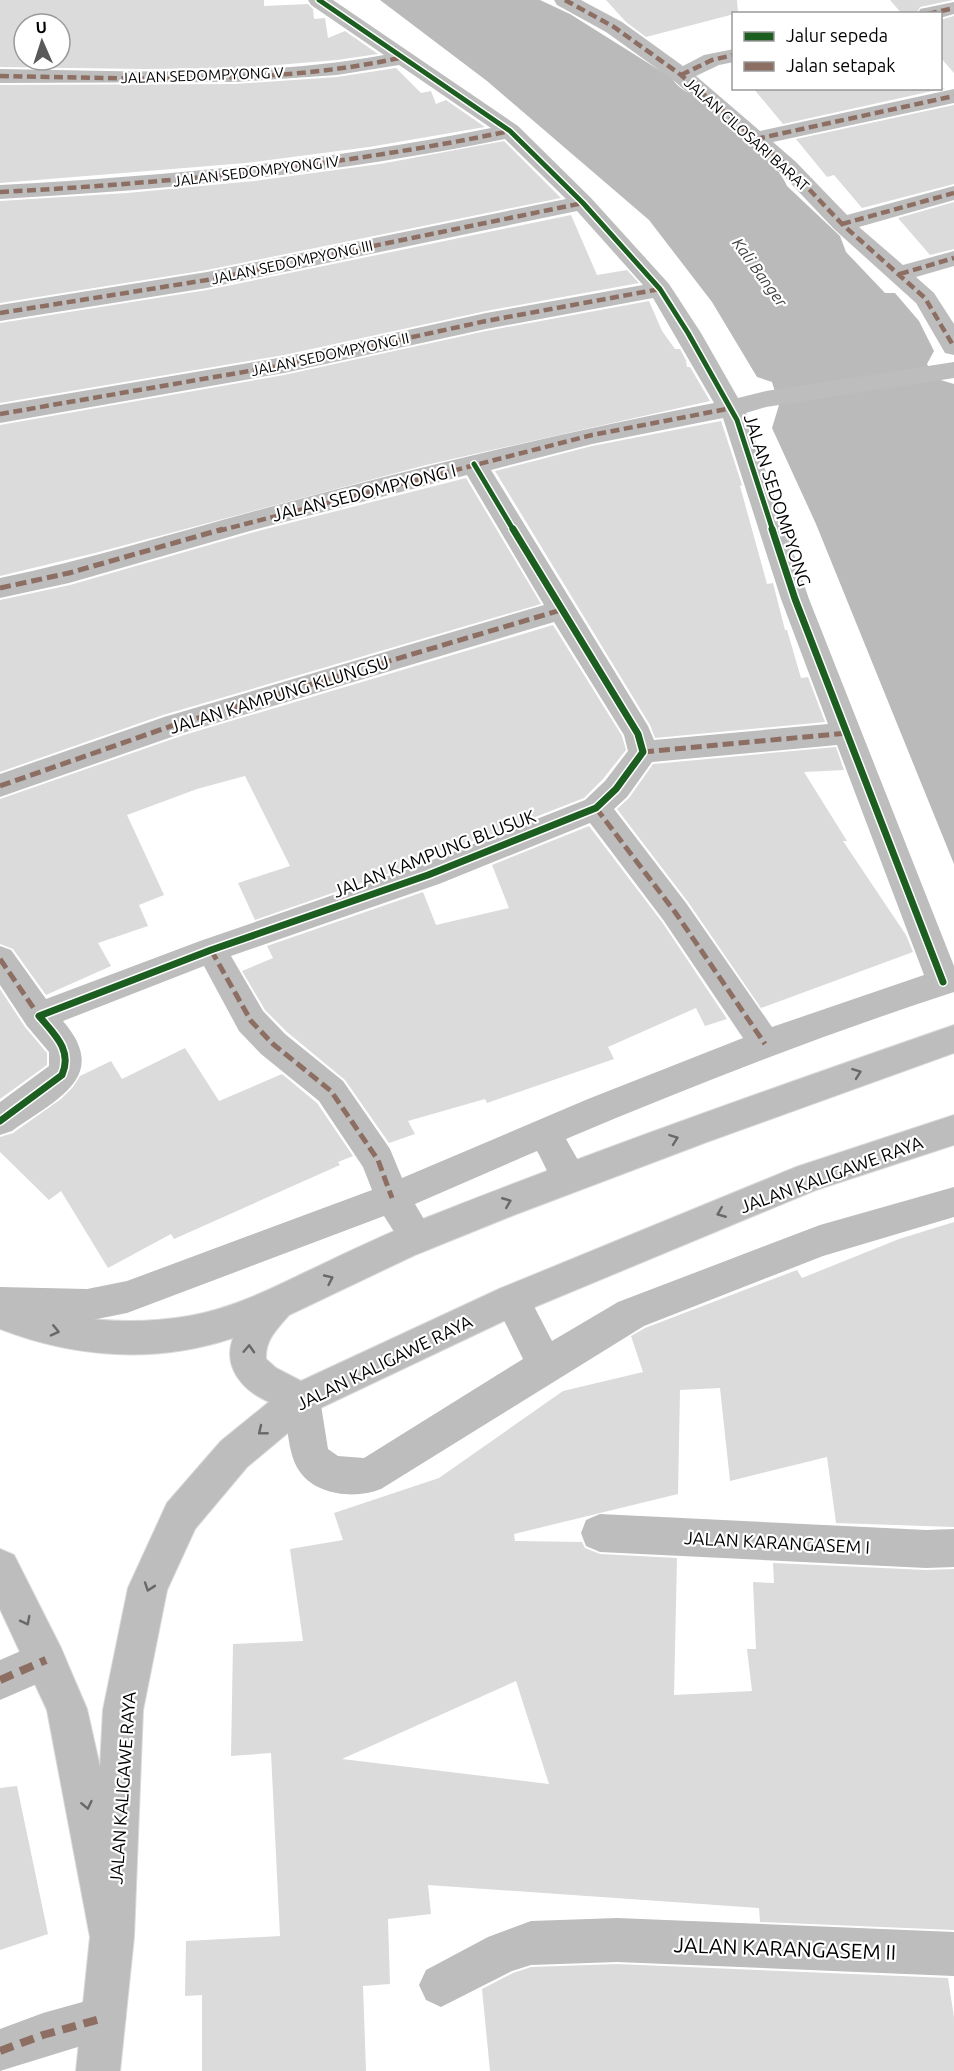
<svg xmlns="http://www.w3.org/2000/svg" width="954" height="2071" font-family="Ubuntu,sans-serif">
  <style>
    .water { fill: #bababa }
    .building { fill: #dbdbdb; fill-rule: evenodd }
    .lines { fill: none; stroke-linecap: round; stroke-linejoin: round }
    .trunk-casing { stroke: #dbdbdb; stroke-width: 2 }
    .minor { fill: #bdbdbd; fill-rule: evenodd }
    .trunk { fill: #bdbdbd; fill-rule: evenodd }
    .quiet-far2 { stroke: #8d6e63; stroke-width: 4.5; stroke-dasharray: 9 4.5; stroke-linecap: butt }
    .quiet-far1 { stroke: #8d6e63; stroke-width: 5; stroke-dasharray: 11 5; stroke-linecap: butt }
    .quiet { stroke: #8d6e63; stroke-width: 8; stroke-dasharray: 14 8; stroke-linecap: butt }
    .cycleway-far1-casing { stroke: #fff; stroke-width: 8 }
    .cycleway-casing { stroke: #fff; stroke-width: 10 }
    .cycleway-far1 { stroke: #1b5e20; stroke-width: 5 }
    .cycleway { stroke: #1b5e20; stroke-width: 7 }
    .oneway { stroke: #686868 }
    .labels { text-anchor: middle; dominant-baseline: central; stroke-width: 4.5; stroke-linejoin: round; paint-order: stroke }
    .far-street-label { font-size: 15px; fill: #000; stroke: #fff }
    .far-water-label { font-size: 16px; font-style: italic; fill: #3d3d3d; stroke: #fff }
    .street-label { font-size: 18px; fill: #000; stroke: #fff }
    .near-street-label { font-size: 21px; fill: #000; stroke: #fff }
  </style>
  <rect width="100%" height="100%" fill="#fff"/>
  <path class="water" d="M380,0H540L570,14L672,78C678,89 687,91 696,98C721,117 776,159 787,186L840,236L846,252L885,293H895L919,321L934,351L927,364L934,378L954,384V864L816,524L772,428L779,405L772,382L757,377L712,302L649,220L487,81Z"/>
  <path class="building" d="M0,0H264V6L308,4L313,9L314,19L325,18L328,38L345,31L378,54L337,60L241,68L144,69L0,67ZM24,24H60V60H24Z
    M606,0H737L738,13L646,37L626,22Z
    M890,0H953L920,7L916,14H902Z
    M954,16V73L940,57V20Z
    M396,68L421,93L431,91L436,104L446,100L485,127L369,147L246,163L0,183V85L235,84L337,77Z
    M753,88H946L783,124Z
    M954,105V184L862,208L834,175L827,177L796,139Z
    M504,141L561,198L207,270L0,303V201L127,193L254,181L380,164Z
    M954,202V249L930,255L898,218Z
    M571,215L597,275L627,270L639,283L486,311L284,355L0,403V323L207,290Z
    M649,301L662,331L675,349H680L686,360L687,367H690L710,401L426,465L95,553L0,576V425L284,375L486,331Z
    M721,421L742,485L740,486L767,584L773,583L785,630H787L801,678L808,677L825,722L655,738L650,725L495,471L592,446Z
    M466,478L541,604L163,715L0,772V600L70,585L258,531Z
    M553,625L622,736L626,750L603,779L584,798L477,840L411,859L413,865L255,920L238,883L290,866L245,776L197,789L127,815L164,895L139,905L148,926L98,943L111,966L46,995L13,949L0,944V799L184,735Z
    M836,747L844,770L804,772L847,841H843L906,935L913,952L761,1008L688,902L617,809L629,798L653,764Z
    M589,826L662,922L727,1019L705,1026L696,1008L608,1047L614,1059L487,1103L485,1099L408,1121L415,1134L389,1143L345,1080L287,1032L265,1010L242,971L273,958L267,946L423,892L436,925L509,908L492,865Z
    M0,989L25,1027L47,1053V1065L0,1099Z
    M185,1048L219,1101L282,1074L317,1103L353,1156L338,1162L340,1165L174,1239L171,1234L108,1268L61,1191L49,1200L0,1152V1137L13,1133L61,1099L73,1087L80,1076L111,1061L122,1079Z
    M954,1222V1527L836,1523L827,1457L730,1481L720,1388L680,1390L678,1494L514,1534L515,1541L582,1542L585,1548L600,1554L677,1558L674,1695L752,1691L747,1649H756L753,1582L774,1583L773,1563L926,1570L954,1569V1930L760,1922L759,1908L428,1885L431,1914L388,1919L390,1984L363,1986L366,2071H202V1995L185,1996L186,1941L280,1936L271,1753L231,1756L233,1644L303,1641L290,1549L343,1540L334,1513L439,1478L563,1391L643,1372L631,1336L645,1328L797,1270L802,1278L899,1239ZM516,1681L549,1784L342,1759Z
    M17,1786L48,1934L0,1950V1788Z
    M617,1964L948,1978L954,2017V2071H490L482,1989L513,1973L531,1967Z"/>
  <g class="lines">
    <g class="trunk-casing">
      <path id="trunk" d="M954,1025V1053L707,1142L514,1215L415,1255L289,1315C277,1329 265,1340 266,1359L276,1368L301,1381L499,1289L796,1167L954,1115V1145L816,1190L525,1311L314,1411L247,1467L195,1529L167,1590L143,1710L134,1937L120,2071H76L90,1937L47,1710L0,1609V1549L14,1555L60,1646L87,1709L100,1767L103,1710L128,1588L167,1503L221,1441L269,1402C244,1391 222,1368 233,1338C155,1364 75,1358 0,1329V1297C62,1320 124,1327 189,1316C232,1308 269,1290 308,1271C348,1252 387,1233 428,1217C602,1148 778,1086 954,1025Z"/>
    </g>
    <path class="minor" d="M308,0H333L518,126L591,198L669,284L701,333L738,398L766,391L954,362V378L766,407L746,413L809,599L954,966V992C822,1035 694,1085 566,1139L587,1176L582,1187C554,1197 549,1172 537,1151L415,1204L435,1238L429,1249L417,1254L405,1249L384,1216L127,1313L87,1321L0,1319V1287L87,1289L127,1281L372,1190L363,1167L319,1101L261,1054L239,1031L204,966L63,1021C112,1078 54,1100 12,1131L0,1135V1102L49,1066V1052L27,1026L0,985V946L11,950L46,999L200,941L417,866L585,800L605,781L628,751L624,735L554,622L183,733L0,797V774L164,717L544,605L467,475L257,529L69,583L0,598V578C86,560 170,534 255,511C407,470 559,433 714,403L653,298L486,329L284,373L0,423V405L284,357L486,313L643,285L577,211L207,288L0,321V305L207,272L566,199L505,139C338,173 170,190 0,199V185C165,176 329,161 491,128L399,65L337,75L235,82L0,83V69C127,71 259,78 384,55L311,5ZM723,418L781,599L828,724L654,740L648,726L491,470L592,444ZM837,745L924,975L772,1027L686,903L614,809L627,797L652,762ZM590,823L664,921L743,1038L588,1099L402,1178L390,1149L343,1081L285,1034L263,1011L231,956L439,884Z
      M554,0H581L622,22L683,66L704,55L734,49V62L719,65L696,76L760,131L954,89V103L773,142L796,162L847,215L954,186V200L859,227L903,265L954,251V266L916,277L934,293L954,324V355L945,353L916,303L834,229L780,172L673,80L606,32L557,5Z
      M954,2V14L940,18V14H918L920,9Z
      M954,1187V1217L823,1256L644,1326L381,1489C357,1499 317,1496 300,1472C291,1460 289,1442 287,1428C284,1412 281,1401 288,1387L301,1382L314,1387L320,1399L328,1449L338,1456L364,1458L523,1359L494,1300L499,1289L512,1284L525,1289L552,1341L618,1302L820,1225Z
      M600,1514L926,1530L954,1529V1567L926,1568L600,1552L586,1546L581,1533L586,1520Z
      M46,1640L60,1646L66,1660L60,1674L0,1700V1660Z
      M617,1918L954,1932V1976L617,1962L531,1965L512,1971L441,2007L426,2000L419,1985L426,1970L488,1937L531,1921Z
      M104,1996L120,2002L126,2018L120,2034L0,2071V2029L43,2013Z"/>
    <use href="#trunk" class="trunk"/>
    <path class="quiet-far2" d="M565,0L614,27L681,75L788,167L842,224L925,298L954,347
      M928,14L954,8
      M681,75L712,60L734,55
      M0,76C132,78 275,86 404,57
      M756,139L954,96
      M0,192C172,183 341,166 510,131
      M842,224L954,193
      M900,274L954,258
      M0,313L207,280L583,203
      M0,414L284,365L486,321L660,289
      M218,531L592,435L732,408"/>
    <path class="quiet-far1" d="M0,588L69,573L223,529
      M643,752L847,733
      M0,786L174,725L561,610
      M596,808L675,912L765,1044
      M211,950L251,1021L273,1044L331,1091L378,1160L392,1198
      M0,959L39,1016"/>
    <path class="quiet" d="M0,1680L46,1660
      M0,2051L43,2035L104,2018"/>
    <g class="cycleway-far1-casing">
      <path id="cycleway-far1" d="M319,0L510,131L583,203L660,289L688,333L737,420L773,531
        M474,464L514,531"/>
    </g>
    <g class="cycleway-casing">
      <path id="cycleway" d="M772,529L795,599L943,982
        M0,1121L62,1075C73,1050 54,1034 39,1016L211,950L428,875L596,808L616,789L643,752L638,734L513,529"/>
    </g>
    <use href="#cycleway-far1" class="cycleway-far1"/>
    <use href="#cycleway" class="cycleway"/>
  </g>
  <defs><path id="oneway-chevron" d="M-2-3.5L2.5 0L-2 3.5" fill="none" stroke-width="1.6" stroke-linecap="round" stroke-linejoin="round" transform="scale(1.5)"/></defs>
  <g class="oneway">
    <use href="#oneway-chevron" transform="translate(857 1073) rotate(-20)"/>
    <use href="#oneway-chevron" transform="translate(674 1139) rotate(-20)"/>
    <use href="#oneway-chevron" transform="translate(507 1202) rotate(-22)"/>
    <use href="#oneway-chevron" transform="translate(721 1213) rotate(158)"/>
    <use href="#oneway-chevron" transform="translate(329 1279) rotate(-25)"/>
    <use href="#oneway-chevron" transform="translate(55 1331) rotate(13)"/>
    <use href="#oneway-chevron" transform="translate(249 1349) rotate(-87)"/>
    <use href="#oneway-chevron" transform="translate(262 1431) rotate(141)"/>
    <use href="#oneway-chevron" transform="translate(149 1587) rotate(109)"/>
    <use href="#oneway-chevron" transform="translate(26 1621) rotate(63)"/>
    <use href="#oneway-chevron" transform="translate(87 1805) rotate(78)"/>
  </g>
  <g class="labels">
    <g class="far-street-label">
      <text transform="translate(202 75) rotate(-2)">JALAN SEDOMPYONG V</text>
      <text transform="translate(747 134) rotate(42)">JALAN CILOSARI BARAT</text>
      <text transform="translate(256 171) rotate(-7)">JALAN SEDOMPYONG IV</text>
      <text transform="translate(292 262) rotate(-12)">JALAN SEDOMPYONG III</text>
      <text transform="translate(330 354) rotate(-12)">JALAN SEDOMPYONG II</text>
    </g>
    <g class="far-water-label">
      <text transform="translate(760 272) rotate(54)">Kali Banger</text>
    </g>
    <g class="street-label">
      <text transform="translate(364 492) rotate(-14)">JALAN SEDOMPYONG I</text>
      <text transform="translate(778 500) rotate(72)">JALAN SEDOMPYONG</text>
      <text transform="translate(279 694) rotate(-17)">JALAN KAMPUNG KLUNGSU</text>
      <text transform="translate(434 853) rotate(-21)">JALAN KAMPUNG BLUSUK</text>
      <text transform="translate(831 1174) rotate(-20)">JALAN KALIGAWE RAYA</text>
      <text transform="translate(384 1362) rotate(-26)">JALAN KALIGAWE RAYA</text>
      <text transform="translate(777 1542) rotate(3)">JALAN KARANGASEM I</text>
      <text transform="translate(122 1788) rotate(-86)">JALAN KALIGAWE RAYA</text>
    </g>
    <g class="near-street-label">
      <text transform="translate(785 1948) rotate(2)">JALAN KARANGASEM II</text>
    </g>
  </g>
  <rect x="732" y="12" width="210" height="78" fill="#ffffff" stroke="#999999" stroke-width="1.5"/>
  <rect x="744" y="32" width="30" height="9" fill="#1b5e20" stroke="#999999" stroke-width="1.5"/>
  <text x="786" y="42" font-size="18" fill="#000000">Jalur sepeda</text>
  <rect x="744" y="62" width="30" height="9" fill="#8d6e63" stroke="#999999" stroke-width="1.5"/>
  <text x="786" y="72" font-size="18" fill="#000000">Jalan setapak</text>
  <g transform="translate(42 42) rotate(357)"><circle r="28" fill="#ffffff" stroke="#999999" stroke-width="1.5"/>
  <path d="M0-4.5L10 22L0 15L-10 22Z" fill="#595959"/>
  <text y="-9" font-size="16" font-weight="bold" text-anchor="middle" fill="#000000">U</text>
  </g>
</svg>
